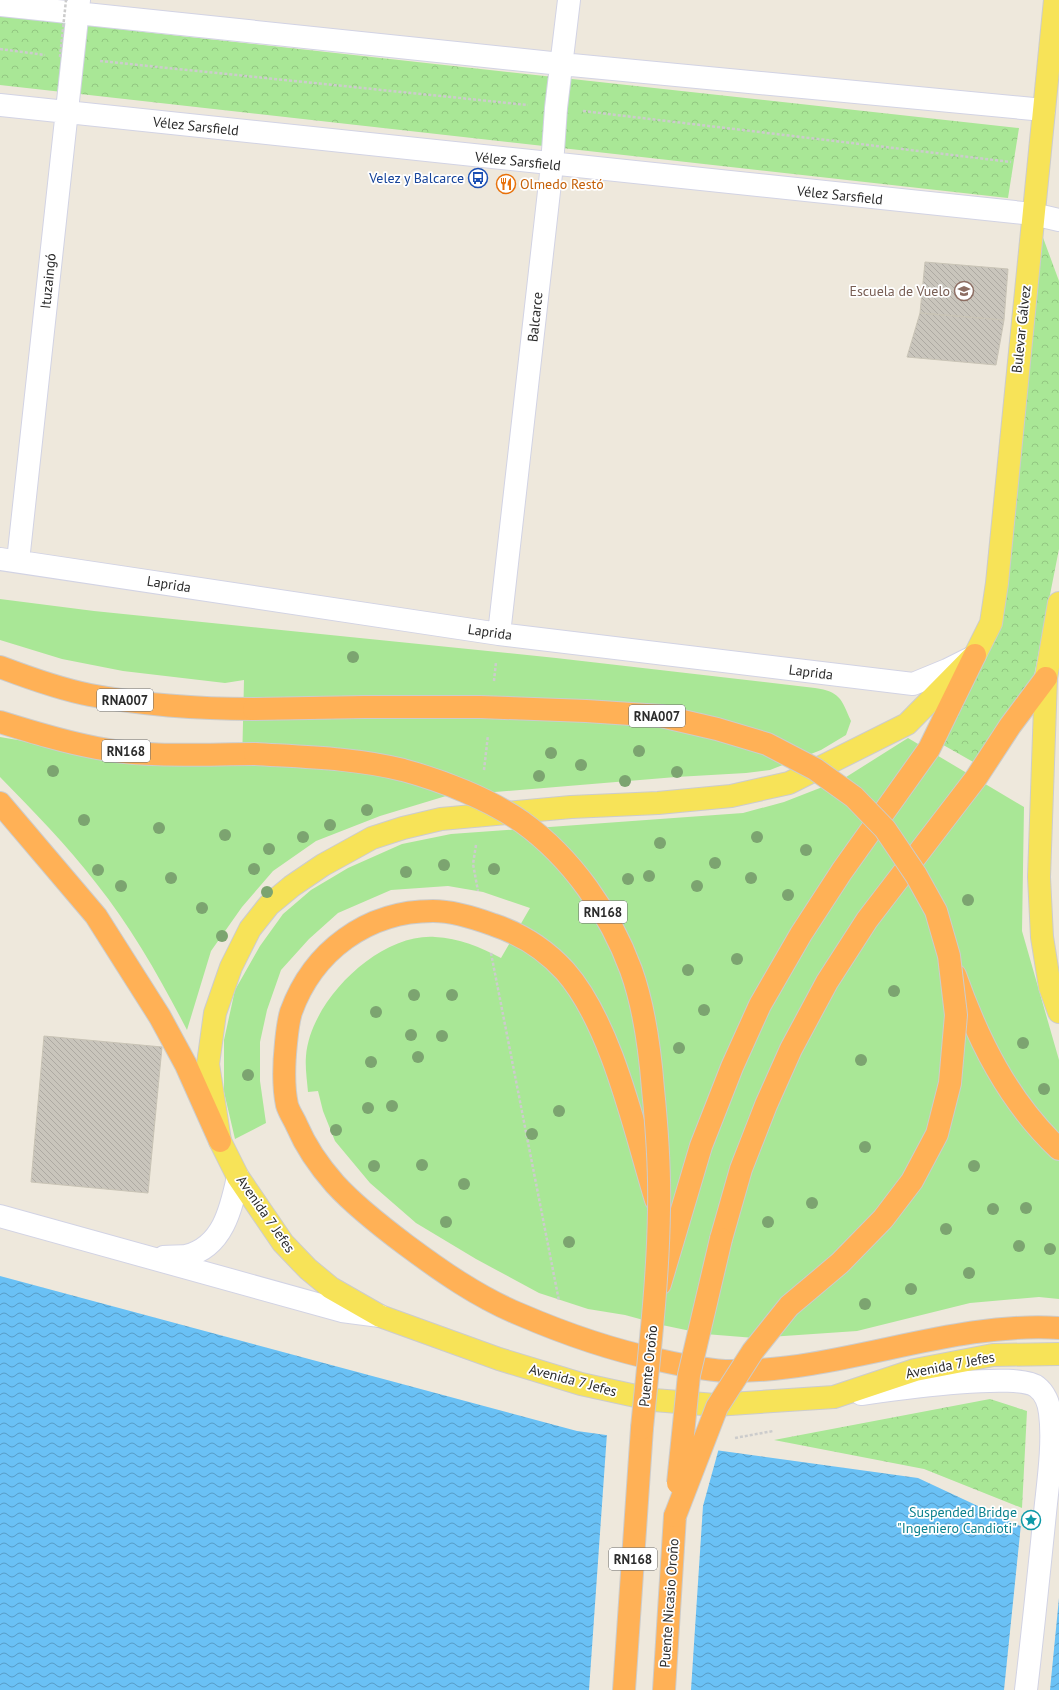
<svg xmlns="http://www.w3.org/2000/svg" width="1059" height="1690" font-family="'PT Sans',sans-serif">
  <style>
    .grass { fill: #a9e796 }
    .park { fill: url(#park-crowns) }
    .water { fill: url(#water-waves) }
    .pier { fill: #eee8dc }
    .building { fill: url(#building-back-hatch); stroke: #c9c4b6 }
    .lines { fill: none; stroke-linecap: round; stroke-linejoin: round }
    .street-casing { stroke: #d2d3e4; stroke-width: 24 }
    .secondary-casing { stroke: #d2d3e4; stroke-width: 24 }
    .primary-casing { stroke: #ccc; stroke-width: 24 }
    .highway-casing { stroke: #ccc; stroke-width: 24 }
    .path { stroke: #ccc; stroke-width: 2.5; stroke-dasharray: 3 2; stroke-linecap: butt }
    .street { stroke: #fff; stroke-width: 22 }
    .secondary { stroke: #fff; stroke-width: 22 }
    .primary { stroke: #f7e358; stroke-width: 22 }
    .highway { stroke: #ffb156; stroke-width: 22 }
    .highway-bridge-casing { stroke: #ccc; stroke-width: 24; stroke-linecap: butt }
    .path-bridge { stroke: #ccc; stroke-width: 2.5; stroke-dasharray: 3 2; stroke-linecap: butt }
    .highway-bridge { stroke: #ffb156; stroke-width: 22 }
    .tree { fill: #7ca470 }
    .labels { text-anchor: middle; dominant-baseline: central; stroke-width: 3.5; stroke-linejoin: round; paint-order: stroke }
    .shield { fill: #fff; stroke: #6b6b6b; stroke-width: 1 }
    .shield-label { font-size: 13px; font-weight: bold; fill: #2b2b2b }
    .street-label { font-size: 14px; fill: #2b2b2b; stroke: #fff }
    .transit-label { font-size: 14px; fill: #164399; stroke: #fff; text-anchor: end }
    .food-label { font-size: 14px; fill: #c56008; stroke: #fff; text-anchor: start }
    .education-label { font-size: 14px; fill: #785e54; stroke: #fff; text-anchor: end }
    .culture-label { font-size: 14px; fill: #0d838f; stroke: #fff; text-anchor: end }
  </style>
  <defs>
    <pattern id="park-crowns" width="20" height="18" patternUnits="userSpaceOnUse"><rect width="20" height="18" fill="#a9e796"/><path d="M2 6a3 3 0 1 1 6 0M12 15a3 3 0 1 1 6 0" fill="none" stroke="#92c681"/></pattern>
    <pattern id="water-waves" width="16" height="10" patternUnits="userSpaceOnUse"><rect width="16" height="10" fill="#6ac1f5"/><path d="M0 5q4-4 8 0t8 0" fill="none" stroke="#579dc7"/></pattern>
    <pattern id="building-back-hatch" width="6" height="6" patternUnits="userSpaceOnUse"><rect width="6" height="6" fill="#c9c5bc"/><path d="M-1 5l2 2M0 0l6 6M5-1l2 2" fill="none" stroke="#ada9a2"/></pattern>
  </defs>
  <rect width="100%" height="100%" fill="#eee8dc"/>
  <path class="grass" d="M0,599L94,611L556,658L815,688C840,692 841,698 851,721L846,735L821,750L770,770L746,773L676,777L446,796L380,816L316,841L273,871L242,907L211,951L187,1030C160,978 132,928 96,883C67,845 33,811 0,777V737L118,757L242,765L244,680L225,683L123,671L62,659L0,640Z
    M908,738L1024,807L1022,931L1059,1060V1299L1039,1297L970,1303L857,1331L755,1338L705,1334L662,1325L625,1315L588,1309L539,1293L476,1259L416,1223L370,1183L335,1141L323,1111L318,1091L308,1092C307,1080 305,1067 306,1056C310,1001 379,933 435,937C459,938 480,947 501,958L530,908L483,892L448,886L391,890L338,913L309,939L281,970L267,1010L260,1042V1081L266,1123L235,1139L224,1092V1040L235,990L260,946L283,914L311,890L348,868L402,844L451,834L743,813L784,802L843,779Z"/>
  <path class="park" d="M0,15L144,32L1019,128L1008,198L0,85Z
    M1038,224L1059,281V549L1034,676L975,763L938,742L997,623Z
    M990,1399L1027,1411L1022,1508L924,1469L774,1440Z"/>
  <path class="water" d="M0,1276L577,1431L918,1478L1059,1544V1690H0Z"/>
  <path class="pier" d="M607,1433L719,1448L703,1506L691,1690H589Z
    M1021,1524L1059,1542V1598L1050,1690H1004Z"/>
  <path class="building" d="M925,262L1008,269L1004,320L920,313Z
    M920,313L1004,320L996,365L907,357Z
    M44,1036L162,1047L148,1193L31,1182Z"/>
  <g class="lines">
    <g class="street-casing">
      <path id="street" d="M0,5L561,64L1044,110
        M0,105L1033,214L1059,220
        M0,559L499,634L913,684L947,670L969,659
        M18,561L79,0
        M499,634L552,165L556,108L569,0
        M0,1216L342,1311L380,1316
        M164,1257C171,1256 179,1257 186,1256C223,1247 231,1209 238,1177"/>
    </g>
    <g class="secondary-casing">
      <path id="secondary" d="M861,1394C890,1390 1019,1371 1037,1387C1045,1393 1049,1404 1050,1413C1054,1443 1048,1483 1045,1513C1039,1572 1033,1631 1026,1690"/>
    </g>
    <g class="primary-casing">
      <path id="primary" d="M1055,0L997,583L991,623L975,655L907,724L789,783L731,796L658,803L571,807L441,819L403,828L372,838L323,865L292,886L269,905L250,929L231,967L215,1013L208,1064L220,1141L238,1177L283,1243L308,1269L331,1288L380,1316L499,1359L581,1384L654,1400L715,1405L834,1397L915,1370L993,1355L1059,1354
        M1059,603L1046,678L1039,877L1042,937L1050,987L1059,1012"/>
    </g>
    <g class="highway-casing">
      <path id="highway" d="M0,667C29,678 59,689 90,695C144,705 199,709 254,709
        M0,722C32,732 64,742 97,748C149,758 203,754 255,754
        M0,803L96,916L160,1017L186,1065L220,1141
        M955,975C978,1040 1008,1101 1059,1149
        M656,1200C635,1132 612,1024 565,971C545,949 521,934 494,925C475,918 453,911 433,911C367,911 313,951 291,1012C288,1022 287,1033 286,1043C284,1062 283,1086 287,1105C289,1112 294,1119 297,1126C306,1147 320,1167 335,1184C356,1207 382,1227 406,1245C441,1271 478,1297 519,1314C563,1333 612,1350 659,1360C681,1365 714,1372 736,1371C845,1370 952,1321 1059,1328
        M721,1239L741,1169L766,1105L791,1049L827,982L867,920L976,778L1010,726L1046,678
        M660,1284L701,1146L732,1067L760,1005L801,934L842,871L929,749L975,655
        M624,1690L642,1428
        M664,1690L675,1516"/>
    </g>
    <path class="path" d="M0,49L45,55
      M100,61L528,105
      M583,111L1011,162
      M494,681L496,662
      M484,770L488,735
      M476,845L473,864L478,891
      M491,953L559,1301
      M735,1438L773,1431"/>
    <use href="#street" class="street"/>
    <use href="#secondary" class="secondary"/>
    <use href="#primary" class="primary"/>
    <use href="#highway" class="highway"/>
    <g class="highway-bridge-casing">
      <path id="highway-bridge" d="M254,709L364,707H480L586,711L661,716L717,729L767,744L815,769L854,797L885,829L916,875L936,911L949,956L956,1015L950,1083L937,1134L912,1181L883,1219L840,1263L789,1306L753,1351L717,1407L675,1516
        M255,754C305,757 355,758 403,770C443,781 489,799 522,822C572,858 610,913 631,970C644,1006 650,1051 653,1089C657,1129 660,1170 659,1210C658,1283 649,1356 642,1428
        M678,1483L689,1375L721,1239"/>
    </g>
    <path class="path-bridge" d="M60,57L66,0"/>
    <use href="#highway-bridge" class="highway-bridge"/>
  </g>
  <g class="tree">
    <circle cx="353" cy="657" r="6"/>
    <circle cx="639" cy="751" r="6"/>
    <circle cx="551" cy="753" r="6"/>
    <circle cx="581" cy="765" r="6"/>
    <circle cx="53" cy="771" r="6"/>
    <circle cx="677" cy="772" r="6"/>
    <circle cx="539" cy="776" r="6"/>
    <circle cx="625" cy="781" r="6"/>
    <circle cx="367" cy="810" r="6"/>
    <circle cx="84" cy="820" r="6"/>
    <circle cx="330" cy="825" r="6"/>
    <circle cx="159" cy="828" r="6"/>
    <circle cx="225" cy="835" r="6"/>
    <circle cx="303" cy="837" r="6"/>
    <circle cx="757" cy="837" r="6"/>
    <circle cx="660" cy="843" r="6"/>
    <circle cx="269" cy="849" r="6"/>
    <circle cx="806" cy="850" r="6"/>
    <circle cx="715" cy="863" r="6"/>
    <circle cx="444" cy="865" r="6"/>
    <circle cx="254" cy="869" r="6"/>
    <circle cx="494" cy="869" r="6"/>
    <circle cx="98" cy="870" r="6"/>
    <circle cx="406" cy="872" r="6"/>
    <circle cx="649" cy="876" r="6"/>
    <circle cx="171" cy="878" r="6"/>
    <circle cx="751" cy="878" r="6"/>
    <circle cx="628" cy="879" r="6"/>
    <circle cx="121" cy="886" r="6"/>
    <circle cx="697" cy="886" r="6"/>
    <circle cx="267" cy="892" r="6"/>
    <circle cx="788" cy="895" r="6"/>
    <circle cx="968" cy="900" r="6"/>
    <circle cx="202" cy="908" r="6"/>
    <circle cx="222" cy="936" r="6"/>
    <circle cx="737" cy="959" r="6"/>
    <circle cx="688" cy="970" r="6"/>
    <circle cx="894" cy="991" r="6"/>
    <circle cx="414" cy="995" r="6"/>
    <circle cx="452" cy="995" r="6"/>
    <circle cx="704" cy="1010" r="6"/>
    <circle cx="376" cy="1012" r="6"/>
    <circle cx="411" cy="1035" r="6"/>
    <circle cx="442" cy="1036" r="6"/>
    <circle cx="1023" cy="1043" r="6"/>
    <circle cx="679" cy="1048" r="6"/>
    <circle cx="418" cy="1057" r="6"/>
    <circle cx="861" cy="1060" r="6"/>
    <circle cx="371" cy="1062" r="6"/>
    <circle cx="248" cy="1075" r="6"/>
    <circle cx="1044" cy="1089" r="6"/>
    <circle cx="392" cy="1106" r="6"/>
    <circle cx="368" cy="1108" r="6"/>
    <circle cx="559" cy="1111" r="6"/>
    <circle cx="336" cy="1130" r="6"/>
    <circle cx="532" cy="1134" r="6"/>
    <circle cx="865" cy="1147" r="6"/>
    <circle cx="422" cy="1165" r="6"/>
    <circle cx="374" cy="1166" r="6"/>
    <circle cx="974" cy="1166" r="6"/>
    <circle cx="464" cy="1184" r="6"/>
    <circle cx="812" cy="1203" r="6"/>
    <circle cx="1026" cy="1208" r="6"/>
    <circle cx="993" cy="1209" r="6"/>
    <circle cx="446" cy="1222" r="6"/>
    <circle cx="768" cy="1222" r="6"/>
    <circle cx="946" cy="1229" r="6"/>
    <circle cx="569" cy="1242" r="6"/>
    <circle cx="1019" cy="1246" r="6"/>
    <circle cx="1050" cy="1249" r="6"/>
    <circle cx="969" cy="1273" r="6"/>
    <circle cx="911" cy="1289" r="6"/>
    <circle cx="865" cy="1304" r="6"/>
  </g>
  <defs>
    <g id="bus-ring" transform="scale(1)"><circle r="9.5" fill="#fff" stroke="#1a4fb4" stroke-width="1.5"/><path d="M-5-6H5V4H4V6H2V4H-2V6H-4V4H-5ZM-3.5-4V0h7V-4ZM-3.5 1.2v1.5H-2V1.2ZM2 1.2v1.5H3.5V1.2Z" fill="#1a4fb4"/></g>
    <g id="restaurant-ring" transform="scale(1)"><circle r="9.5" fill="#fff" stroke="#e8710a" stroke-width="1.5"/><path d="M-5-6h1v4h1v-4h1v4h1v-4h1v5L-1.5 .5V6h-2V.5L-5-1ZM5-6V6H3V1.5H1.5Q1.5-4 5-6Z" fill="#e8710a"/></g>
    <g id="school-ring" transform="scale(1)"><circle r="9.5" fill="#fff" stroke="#8d6e63" stroke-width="1.5"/><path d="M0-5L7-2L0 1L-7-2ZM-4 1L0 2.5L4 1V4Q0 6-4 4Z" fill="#8d6e63"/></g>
    <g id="sight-ring" transform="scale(1)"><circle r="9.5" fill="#fff" stroke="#0f9aa8" stroke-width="1.5"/><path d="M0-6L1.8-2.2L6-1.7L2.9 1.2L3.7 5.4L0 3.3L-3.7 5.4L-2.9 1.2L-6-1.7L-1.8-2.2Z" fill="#0f9aa8"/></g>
  </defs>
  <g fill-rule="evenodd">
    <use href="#bus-ring" x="478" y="178"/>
    <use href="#restaurant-ring" x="506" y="184"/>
    <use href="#school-ring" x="964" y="291"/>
    <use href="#sight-ring" x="1031" y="1520"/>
  </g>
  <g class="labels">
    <g class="shield">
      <rect x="97" y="689" width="56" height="22" rx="3"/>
      <rect x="629" y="705" width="56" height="22" rx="3"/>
      <rect x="102" y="740" width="48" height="22" rx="3"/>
      <rect x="579" y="901" width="48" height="22" rx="3"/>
      <rect x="609" y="1548" width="48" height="22" rx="3"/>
    </g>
    <g class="shield-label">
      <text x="125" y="700">RNA007</text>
      <text x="657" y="716">RNA007</text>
      <text x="126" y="751">RN168</text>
      <text x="603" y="912">RN168</text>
      <text x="633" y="1559">RN168</text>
    </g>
    <g class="street-label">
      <text transform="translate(196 126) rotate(6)">Vélez Sarsfield</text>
      <text transform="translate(518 161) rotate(6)">Vélez Sarsfield</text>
      <text transform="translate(840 195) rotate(6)">Vélez Sarsfield</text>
      <text transform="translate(48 281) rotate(-84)">Ituzaingó</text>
      <text transform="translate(535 317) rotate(-84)">Balcarce</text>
      <text transform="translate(1021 329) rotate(-84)">Bulevar Gálvez</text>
      <text transform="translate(169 584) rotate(9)">Laprida</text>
      <text transform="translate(490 632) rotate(8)">Laprida</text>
      <text transform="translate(811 672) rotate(7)">Laprida</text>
      <text transform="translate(266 1214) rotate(55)">Avenida 7 Jefes</text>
      <text transform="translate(950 1365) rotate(-11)">Avenida 7 Jefes</text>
      <text transform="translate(648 1366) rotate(-84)">Puente Oroño</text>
      <text transform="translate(573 1380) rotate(15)">Avenida 7 Jefes</text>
      <text transform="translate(669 1603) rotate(-86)">Puente Nicasio Oroño</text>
    </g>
    <g class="transit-label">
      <text x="464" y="178">Velez y Balcarce</text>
    </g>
    <g class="food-label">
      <text x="520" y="184">Olmedo Restó</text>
    </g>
    <g class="education-label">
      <text x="950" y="291">Escuela de Vuelo</text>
    </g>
    <g class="culture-label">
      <text x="1017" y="1512">Suspended Bridge<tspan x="1017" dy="16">"Ingeniero Candioti"</tspan></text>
    </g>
  </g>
</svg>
